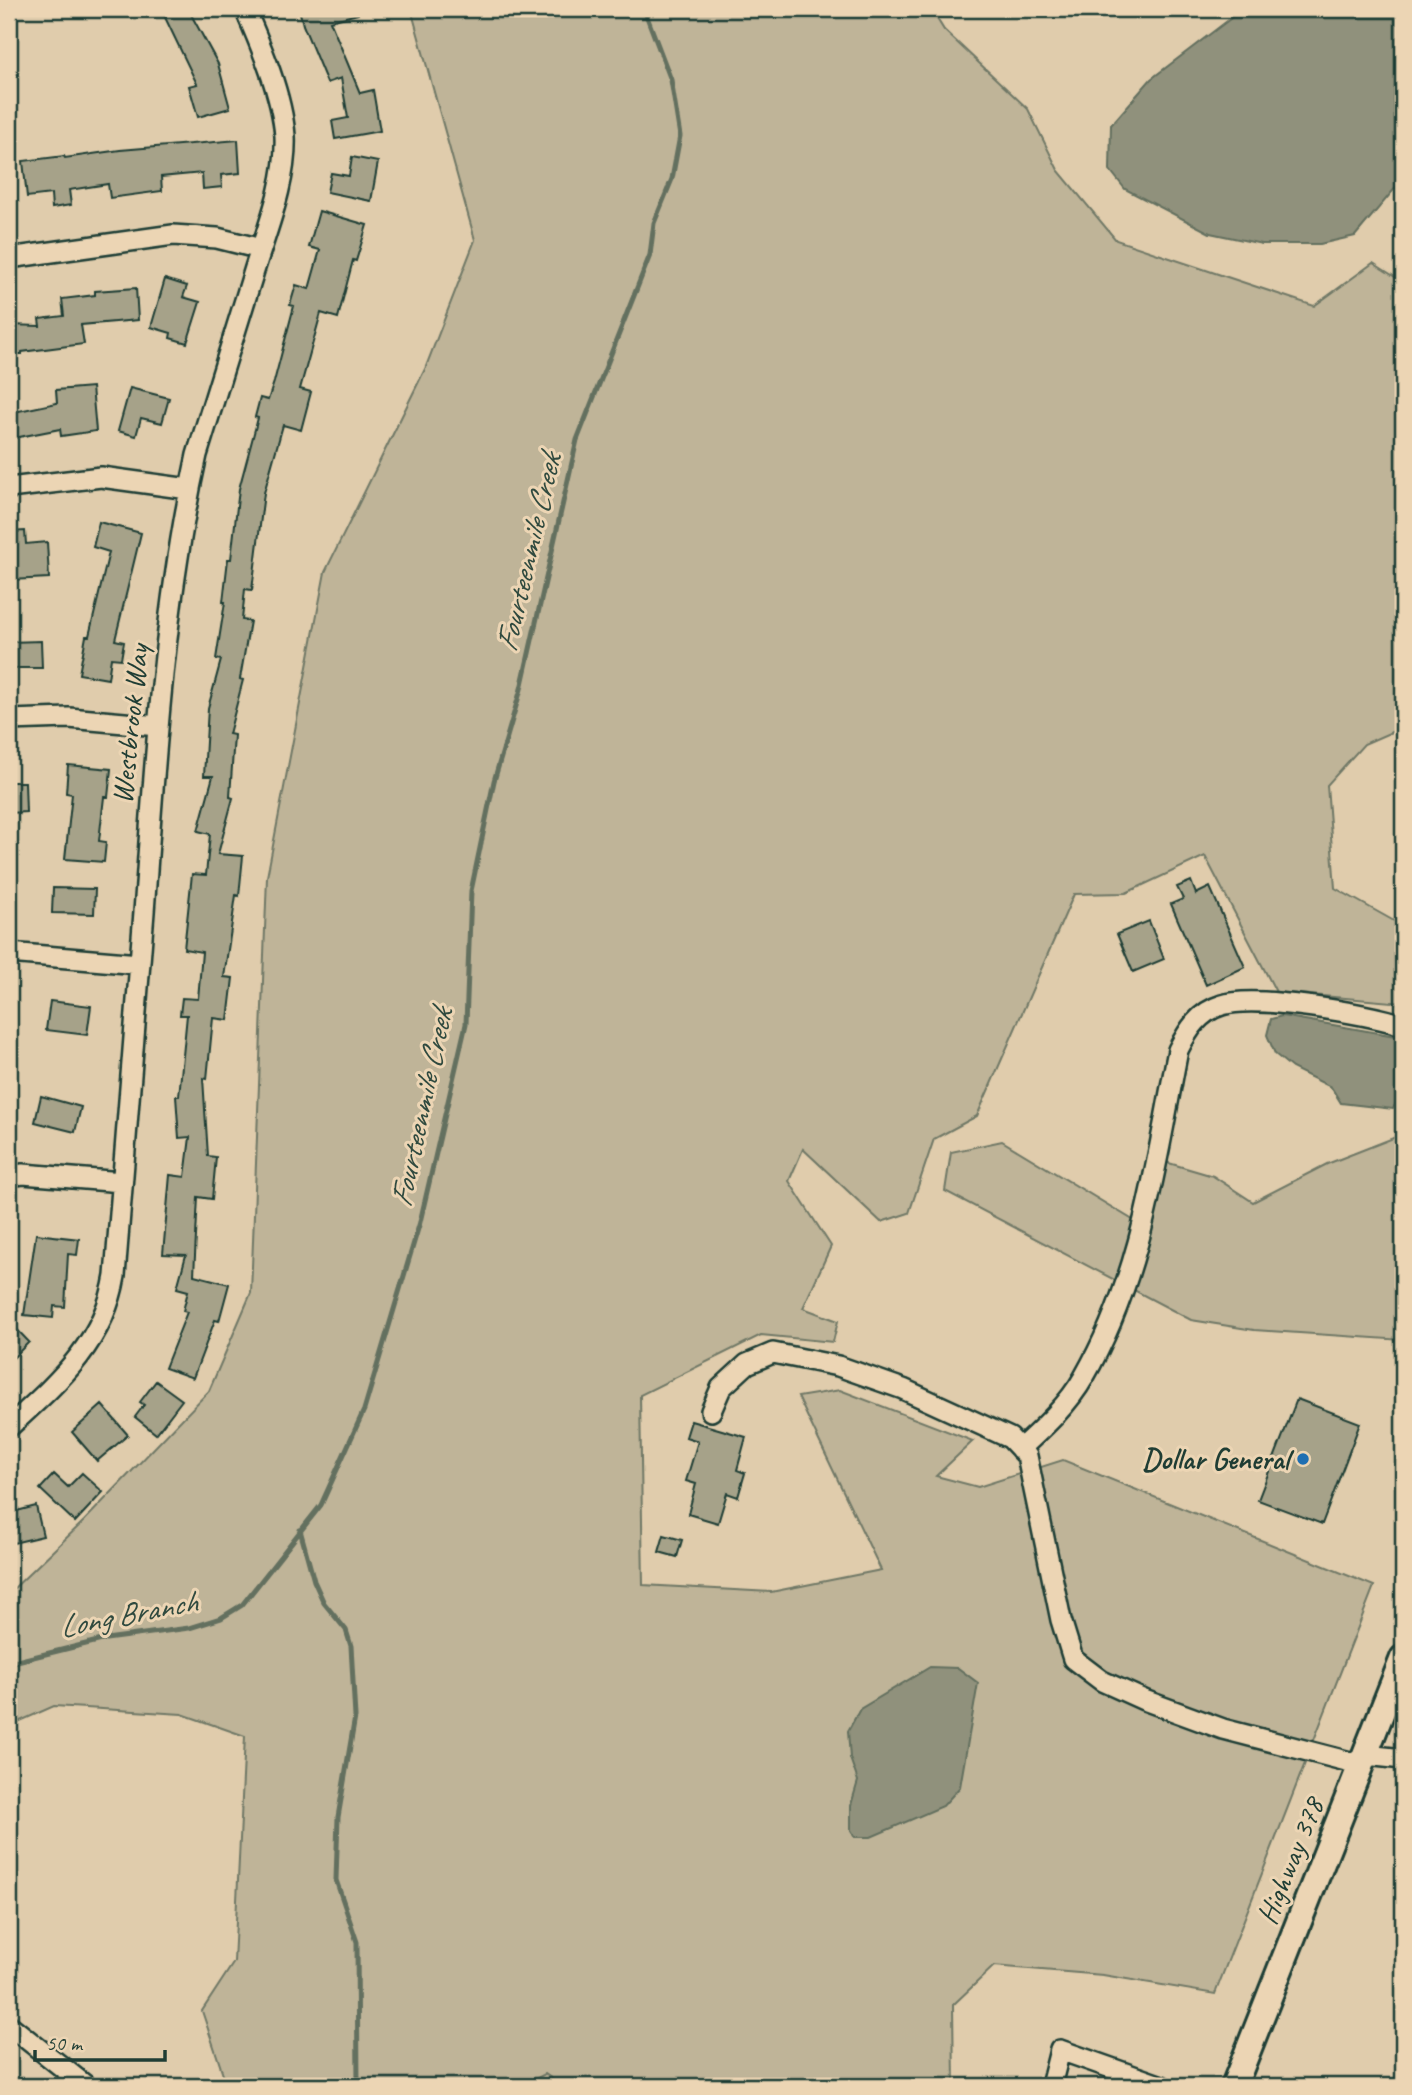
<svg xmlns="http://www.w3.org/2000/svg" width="1412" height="2095" font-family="Caveat,sans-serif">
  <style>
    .green { fill: #bfb498; stroke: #6f7866; stroke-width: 2 }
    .water { fill: #90917b; stroke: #636f5f; stroke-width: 2 }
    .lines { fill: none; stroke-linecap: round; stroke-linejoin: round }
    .stream { stroke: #636f5f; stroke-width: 5 }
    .building { fill: #a6a289; stroke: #1f3d34; stroke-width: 2 }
    .minor-casing { stroke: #1f3d34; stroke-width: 24 }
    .major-casing { stroke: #1f3d34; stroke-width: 30 }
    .minor { stroke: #ecd5b4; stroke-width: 19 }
    .major { stroke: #ecd5b4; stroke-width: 24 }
    .poi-dot { fill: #1f6fb2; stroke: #ecd5b4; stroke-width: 2.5 }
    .labels { text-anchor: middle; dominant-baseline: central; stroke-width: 6; stroke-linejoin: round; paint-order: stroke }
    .street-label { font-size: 30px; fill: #1f3d34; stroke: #ecd5b4 }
    .poi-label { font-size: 30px; font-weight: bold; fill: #1f3d34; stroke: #ecd5b4; text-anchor: end }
    .water-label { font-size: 32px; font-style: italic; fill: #304a3f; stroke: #ecd5b4 }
  </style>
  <rect width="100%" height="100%" fill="#e0ccac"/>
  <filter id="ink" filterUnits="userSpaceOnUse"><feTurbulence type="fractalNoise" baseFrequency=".0143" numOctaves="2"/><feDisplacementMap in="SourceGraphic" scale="14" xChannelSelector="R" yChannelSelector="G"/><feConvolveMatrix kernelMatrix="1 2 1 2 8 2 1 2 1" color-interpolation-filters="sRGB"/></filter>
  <g filter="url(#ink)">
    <path class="green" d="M411,9H931L944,30L1028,109L1058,170L1116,240L1314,306L1373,263L1403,282V727L1364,744L1327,785L1335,888L1403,926V1003L1276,992L1205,856L1126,893L1074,894L977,1116L934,1139L909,1213L881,1222L803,1149L789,1181L831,1246L803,1308L838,1321L833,1342L761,1335L640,1395L643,1585L771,1592L881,1570L798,1397L840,1390L973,1441L936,1476L978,1487L1063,1460L1374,1586L1215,1994L1103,1975L994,1966L953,2005L954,2086H562L545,2074L522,2086H227L202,2011L234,1962L245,1736L182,1714L54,1706L9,1726V1593L84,1521L209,1391L251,1293L267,877L325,572L425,369L475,240Z
      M1403,1121V1340L1254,1330L1191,1320L945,1191L951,1152L1002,1141L1133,1220L1155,1159L1213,1176L1253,1202L1327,1164L1396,1137Z"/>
    <path class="water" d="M1243,9H1403V179L1355,236L1320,244H1262L1210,233L1125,189L1110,170L1111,125L1151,79Z
      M1282,1016L1401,1037L1403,1040V1088L1393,1109L1341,1103L1331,1087L1292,1068L1275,1054L1267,1035L1271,1019Z
      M930,1667L958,1668L978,1683L960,1787L943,1806L871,1837H855L851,1830V1805L858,1781L850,1758L848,1731L860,1709Z"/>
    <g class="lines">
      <path class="stream" d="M300,1530L314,1581L324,1603L346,1630L351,1646L355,1717L338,1817L336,1880L357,1942L358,2086
        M9,1663L106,1639L189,1628L221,1618L242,1605L321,1505L364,1410L420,1222L466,1024L471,891L494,781L521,689L577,440L650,255L654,223L672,179L680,136L671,80L644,9"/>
    </g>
    <path class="building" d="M161,9H188L218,64L230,108L198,117L189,86L197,84Z
      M299,9H357L358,14L330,21L360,93L373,90L380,131L335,139L332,121L348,118L341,78L327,83L303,25Z
      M238,140L240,173L221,175L222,187L203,189L202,173L161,177L162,191L110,198L108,184L69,190L71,205L52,208L51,194L27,197L23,161L64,156L65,158L120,150Z
      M352,157L378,162L371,201L327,192L331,173L349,176Z
      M319,211L367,225L356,261L353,260L338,318L321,313L300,389L311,392L301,430L283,425L264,493L252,590L245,589L242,620L250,621L240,679L243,680L229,734L234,735L230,797L233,798L218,854L243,856L239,896L236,895L224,977L233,978L228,1020L213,1018L207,1079L203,1078L208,1156L216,1157L212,1199L198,1197L194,1275L229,1284L219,1321L215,1320L193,1378L165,1368L187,1312L183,1311L188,1291L177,1288L186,1255L163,1254L170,1175L185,1177L190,1137L179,1138L176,1096H179L187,1015H180L182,998L198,999L202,952L184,949L192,874L206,875L210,834L198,831L213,776H204L208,708L221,660L216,659L225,602H223L228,559H231L239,489L258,418L255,417L260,398L268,400L274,382L294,306L290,305L296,285L309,289L320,250L309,247Z
      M165,279L187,286L183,297L200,302L187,343L170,338L171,333L151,327Z
      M136,288L138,320L81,325L84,344L22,352V354H9V325L40,326L39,319L64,316L62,299L95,295V291Z
      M92,387L96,431L61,436L60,429L9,439V413L57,403L56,390Z
      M130,388L169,398L162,423L141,418L136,436L118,431Z
      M99,522L141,533L115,640L124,642L121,659L111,658L108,679L79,674L86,636H89L109,552L93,547Z
      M25,531L26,544L47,542L49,578L10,580L9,532Z
      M41,641L42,668H9V642Z
      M68,765L111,769L108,797H104L99,841L106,842L104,862L65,859L72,794L66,793Z
      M9,782H25L26,812L9,813Z
      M1191,881L1196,894L1210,887L1245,967L1206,985L1171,904L1183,899L1177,887Z
      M53,888L95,889L94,914L52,913Z
      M1149,921L1164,959L1133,972L1117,934Z
      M50,1001L91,1006L87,1035L46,1030Z
      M41,1096L81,1107L75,1132L35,1122Z
      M36,1234L79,1239L77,1255L68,1254L65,1307L54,1306L53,1318L24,1315Z
      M9,1321L29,1342L9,1362Z
      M156,1381L182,1400L156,1434L135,1417L144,1405L140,1402Z
      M1297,1399L1360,1423L1322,1524L1258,1500Z
      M102,1405L128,1435L97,1461L72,1432Z
      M691,1421L746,1437L737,1470L745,1473L738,1497L727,1493L718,1523L688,1514L696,1484L686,1481L698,1441L686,1437Z
      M82,1473L103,1492L75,1522L40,1489L54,1474L68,1487Z
      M36,1506L43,1536L9,1544V1513Z
      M664,1535L682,1540L677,1557L659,1552Z"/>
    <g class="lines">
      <g class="minor-casing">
        <path id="minor" d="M9,258L173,235L217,238L261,249
          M9,488L101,477L189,489
          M9,720L69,718L158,726
          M9,953L139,964
          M9,1176L23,1174L122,1182
          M711,1411L721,1388L747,1364L773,1353L838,1366L903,1389L1010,1438L1027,1456L1061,1620L1073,1659L1102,1681L1144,1700L1223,1729L1362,1765
          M9,1427C57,1383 104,1343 115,1276C124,1155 135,1034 144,912C155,760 164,604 197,455C216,393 235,332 254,271C267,229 287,181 285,136C282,95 261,46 245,9
          M1020,1449C1043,1428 1069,1404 1084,1377C1142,1276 1156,1162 1178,1050C1188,1030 1199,1012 1222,1005C1256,994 1367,1014 1403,1025
          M1366,1755L1403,1759
          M9,2025L86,2086
          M1051,2086L1060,2050L1162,2086"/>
      </g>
      <g class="major-casing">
        <path id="major" d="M1234,2086L1403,1658"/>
      </g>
      <use href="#minor" class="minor"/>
      <use href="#major" class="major"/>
    </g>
  </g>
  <circle class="poi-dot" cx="1303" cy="1459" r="7"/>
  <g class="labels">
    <g class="street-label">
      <text transform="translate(130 724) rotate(-84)">Westbrook Way</text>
      <text transform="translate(1290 1861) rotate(-68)">Highway 378</text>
    </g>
    <g class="poi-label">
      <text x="1289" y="1459">Dollar General</text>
    </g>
    <g class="water-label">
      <text transform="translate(528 553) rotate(-77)">Fourteenmile Creek</text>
      <text transform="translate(421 1108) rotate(-78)">Fourteenmile Creek</text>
      <text transform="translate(128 1614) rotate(-11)">Long Branch</text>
    </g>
  </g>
  <rect width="1412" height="2095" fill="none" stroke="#ecd5b4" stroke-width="35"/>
  <rect x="18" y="18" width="1377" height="2060" fill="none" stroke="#1f3d34" stroke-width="2.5" filter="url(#ink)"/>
  <path d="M35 2050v10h130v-10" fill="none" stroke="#1f3d34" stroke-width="3.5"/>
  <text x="46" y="2050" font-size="21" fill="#1f3d34" stroke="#ecd5b4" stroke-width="5" paint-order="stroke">50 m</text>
</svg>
